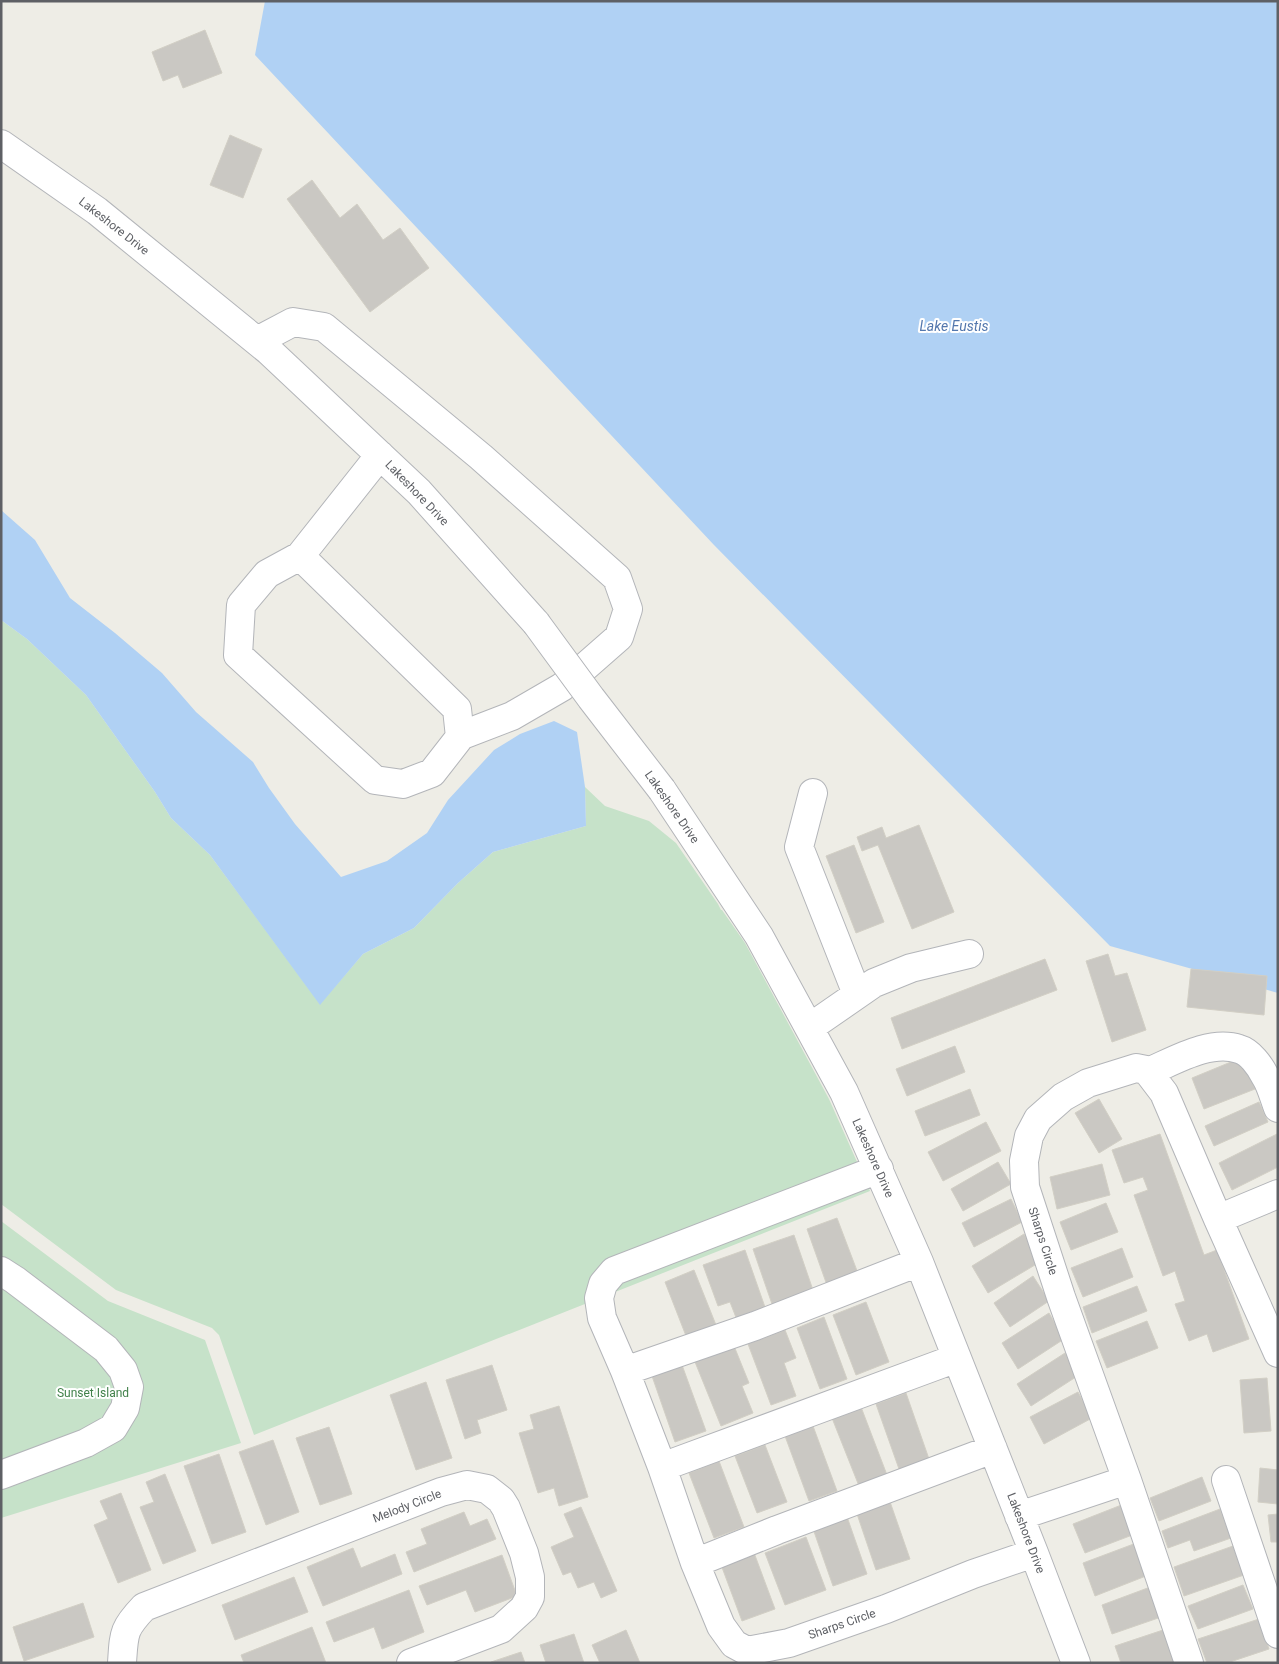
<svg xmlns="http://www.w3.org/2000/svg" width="1279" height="1664" font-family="Roboto,sans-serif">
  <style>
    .green { fill: #c6e2c9 }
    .water { fill: #b0d1f4 }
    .building { fill: #cac8c3; stroke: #d2cfc5 }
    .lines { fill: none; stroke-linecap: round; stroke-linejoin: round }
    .minor-casing { stroke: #b3b5b9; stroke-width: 30 }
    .minor { stroke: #fff; stroke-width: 28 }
    .minor-bridge-casing { stroke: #b3b5b9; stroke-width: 30; stroke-linecap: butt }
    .minor-bridge { stroke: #fff; stroke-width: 28 }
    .labels { text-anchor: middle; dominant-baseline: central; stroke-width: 4; stroke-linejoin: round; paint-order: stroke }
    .street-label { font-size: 12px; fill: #5e6065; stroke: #fff }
    .park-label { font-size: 12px; fill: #41814a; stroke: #fff }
    .water-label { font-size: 14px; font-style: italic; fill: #5377ad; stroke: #fff }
  </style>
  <rect width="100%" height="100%" fill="#eeede6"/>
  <path class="green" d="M1,620L27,639L86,695L155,792L171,818L210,855L320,1004L363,954L414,928L458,883L493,852L586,826L585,787L605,806L649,821L676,843L718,904L721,910H722L745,943L829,1099L870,1191L254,1435L219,1335L212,1328L116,1290L1,1204Z
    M1,1221L108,1301L205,1340L241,1443L1,1518Z"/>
  <path class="water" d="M265,1H1278V993L1110,946L714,545L255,55Z
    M1,510L35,540L70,598L115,633L162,673L196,712L253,762L269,788L295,824L341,877L387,861L427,833L448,800L494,750L520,734L554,721L577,732L585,787L586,826L493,852L458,883L414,928L363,954L320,1005L210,855L171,818L155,792L86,695L27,639L1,620Z"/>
  <path class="building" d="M205,30L222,73L183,88L178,75L163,81L152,52Z
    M230,135L262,149L243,198L210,185Z
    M312,180L340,218L357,204L383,240L400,228L429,268L370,312L287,199Z
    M919,825L954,912L912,929L878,845L862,851L857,837L882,827L886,838Z
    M854,845L884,922L856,933L826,856Z
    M1108,954L1115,976L1127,973L1146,1030L1112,1042L1086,961Z
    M1045,959L1057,990L902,1049L891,1018Z
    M1191,969L1267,976L1264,1015L1187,1007Z
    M955,1046L965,1072L907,1096L896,1069Z
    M1243,1057L1255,1089L1204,1109L1192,1078Z
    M970,1089L980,1115L925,1136L915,1111Z
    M1099,1099L1122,1139L1099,1153L1075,1113Z
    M1259,1102L1268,1122L1214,1146L1205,1126Z
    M986,1122L1001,1151L943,1181L928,1152Z
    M1160,1134L1204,1255L1217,1250L1249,1339L1213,1352L1207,1334L1189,1341L1175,1304L1185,1301L1175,1271L1163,1276L1134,1195L1148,1190L1143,1177L1124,1183L1112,1150Z
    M1277,1134L1278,1167L1232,1190L1219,1163Z
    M998,1162L1011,1184L963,1211L951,1189Z
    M1102,1164L1110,1195L1057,1209L1050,1177Z
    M1011,1199L1022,1222L974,1247L962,1223Z
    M1106,1203L1118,1232L1071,1250L1060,1222Z
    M837,1218L859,1276L828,1288L807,1229Z
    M1024,1234L1040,1262L988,1293L972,1266Z
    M794,1235L814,1293L773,1307L753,1249Z
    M1122,1248L1133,1277L1083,1297L1071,1268Z
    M745,1250L766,1310L737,1320L730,1302L718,1306L703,1265Z
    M694,1270L718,1330L688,1341L665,1282Z
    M1033,1276L1049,1301L1010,1327L994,1303Z
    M1137,1286L1147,1311L1092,1333L1083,1307Z
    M866,1302L889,1362L856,1375L833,1315Z
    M1049,1313L1064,1339L1018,1369L1002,1343Z
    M824,1317L847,1379L820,1389L797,1328Z
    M1147,1321L1158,1348L1107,1368L1096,1341Z
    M785,1330L796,1358L784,1363L796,1396L771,1405L748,1344Z
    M732,1341L749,1383L742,1386L753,1413L721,1426L693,1357Z
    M1065,1353L1079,1375L1031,1406L1017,1384Z
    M492,1365L507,1410L477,1420L481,1433L465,1439L446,1380Z
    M682,1365L706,1431L675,1442L652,1376Z
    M1267,1378L1271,1431L1244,1433L1240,1380Z
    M426,1382L452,1458L416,1470L390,1395Z
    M1078,1392L1092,1418L1044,1444L1030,1417Z
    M906,1393L929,1459L899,1469L876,1404Z
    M559,1406L588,1497L559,1506L554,1488L538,1493L519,1433L534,1429L530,1415Z
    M861,1407L887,1475L859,1486L832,1418Z
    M813,1426L837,1491L809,1501L785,1436Z
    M329,1427L352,1494L320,1505L296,1438Z
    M273,1440L299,1512L266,1525L239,1452Z
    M765,1445L787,1502L757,1513L735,1456Z
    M219,1454L246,1532L212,1544L184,1466Z
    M719,1461L744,1527L714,1538L689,1473Z
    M1260,1468L1278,1470V1504L1258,1502Z
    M165,1474L196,1551L163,1564L140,1507L154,1502L146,1482Z
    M1202,1477L1211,1501L1159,1521L1150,1498Z
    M121,1493L151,1570L118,1583L94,1525L108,1519L100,1501Z
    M888,1496L910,1559L876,1570L855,1508Z
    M1124,1504L1135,1534L1085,1553L1073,1524Z
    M581,1507L617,1591L601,1598L594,1582L578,1588L571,1572L563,1575L551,1547L574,1537L564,1514Z
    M1220,1509L1231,1538L1194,1551L1190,1540L1168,1548L1162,1531Z
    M845,1511L867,1574L833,1586L811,1523Z
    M464,1512L470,1526L487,1519L496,1539L414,1572L406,1552L427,1544L421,1529Z
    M1278,1514V1542H1271L1268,1515Z
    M806,1537L826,1590L785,1605L765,1553Z
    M1139,1542L1151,1574L1095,1596L1083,1563Z
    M1233,1546L1244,1575L1184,1596L1174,1567Z
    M353,1548L361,1568L395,1554L402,1574L323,1606L307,1567Z
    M753,1550L775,1609L742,1621L720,1562Z
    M502,1555L517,1596L475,1612L466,1590L427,1605L419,1586Z
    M294,1577L308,1612L235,1640L222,1605Z
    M1243,1585L1253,1609L1198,1629L1188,1606Z
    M1153,1586L1164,1616L1112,1634L1102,1605Z
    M409,1590L424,1632L382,1649L374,1627L334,1642L326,1622Z
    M83,1603L94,1637L24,1661L13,1627Z
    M1259,1619L1269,1649L1227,1663H1207L1198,1639Z
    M312,1627L326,1663H244L241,1655Z
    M1169,1628L1180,1660L1170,1663H1121L1115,1646Z
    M626,1630L640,1663H600L592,1645Z
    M574,1634L584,1663H546L540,1645Z
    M521,1652L525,1663H491V1662Z"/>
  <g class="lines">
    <g class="minor-casing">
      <path id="minor" d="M1,144L97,211L269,351L419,492L536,623
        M257,341L293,322L324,327L481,457L617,578L628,609L619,637L562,687L512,716L460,736
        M300,556L457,709L460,737L432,773L403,784L375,780L238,655L241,605L267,574L300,556L380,455
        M662,790L759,936L844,1092L919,1262L1034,1553L1076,1663
        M813,793L799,847L857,994
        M809,1028L874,983L911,968L969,954
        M1148,1072C1174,1061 1210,1039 1239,1049C1250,1052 1260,1066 1265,1076C1271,1085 1274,1098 1278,1108
        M879,1169L614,1271L603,1284L599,1298L602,1318L625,1371L662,1467L695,1563L721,1626L734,1644L747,1651L789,1643L886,1609L973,1574L1034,1553
        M1218,1219L1278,1194
        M1,1271L15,1280L106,1349L123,1370L129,1387L125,1408L113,1428L86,1443L1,1475
        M625,1371L755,1326L919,1262
        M662,1467L957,1358
        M1226,1480L1278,1634
        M1019,1516L1127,1480
        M695,1563L777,1530L993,1449
        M122,1663C124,1633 123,1629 144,1607L441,1492L467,1485L487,1489L501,1500L506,1508L524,1553L530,1577V1597L524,1608L501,1629L411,1663
        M1189,1663L1127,1480L1061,1297L1025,1187L1024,1161L1029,1136L1038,1119L1063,1097L1088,1083L1136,1068L1146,1070L1148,1072L1164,1093L1218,1219L1278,1353"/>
    </g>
    <use href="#minor" class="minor"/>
    <g class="minor-bridge-casing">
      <path id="minor-bridge" d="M536,623L591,698L662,790"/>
    </g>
    <use href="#minor-bridge" class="minor-bridge"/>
  </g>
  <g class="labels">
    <g class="street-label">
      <text transform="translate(114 226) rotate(38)">Lakeshore Drive</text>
      <text transform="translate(417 493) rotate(46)">Lakeshore Drive</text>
      <text transform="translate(672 807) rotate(55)">Lakeshore Drive</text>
      <text transform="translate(873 1158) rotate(66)">Lakeshore Drive</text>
      <text transform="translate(1043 1241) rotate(72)">Sharps Circle</text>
      <text transform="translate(407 1506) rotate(-21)">Melody Circle</text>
      <text transform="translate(1026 1533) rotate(69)">Lakeshore Drive</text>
      <text transform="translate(842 1624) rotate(-19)">Sharps Circle</text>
    </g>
    <g class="park-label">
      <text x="93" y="1393">Sunset Island</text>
    </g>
    <g class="water-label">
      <text x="954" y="326">Lake Eustis</text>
    </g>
  </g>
  <rect width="1279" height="1664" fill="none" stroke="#5e6065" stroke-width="5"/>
</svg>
